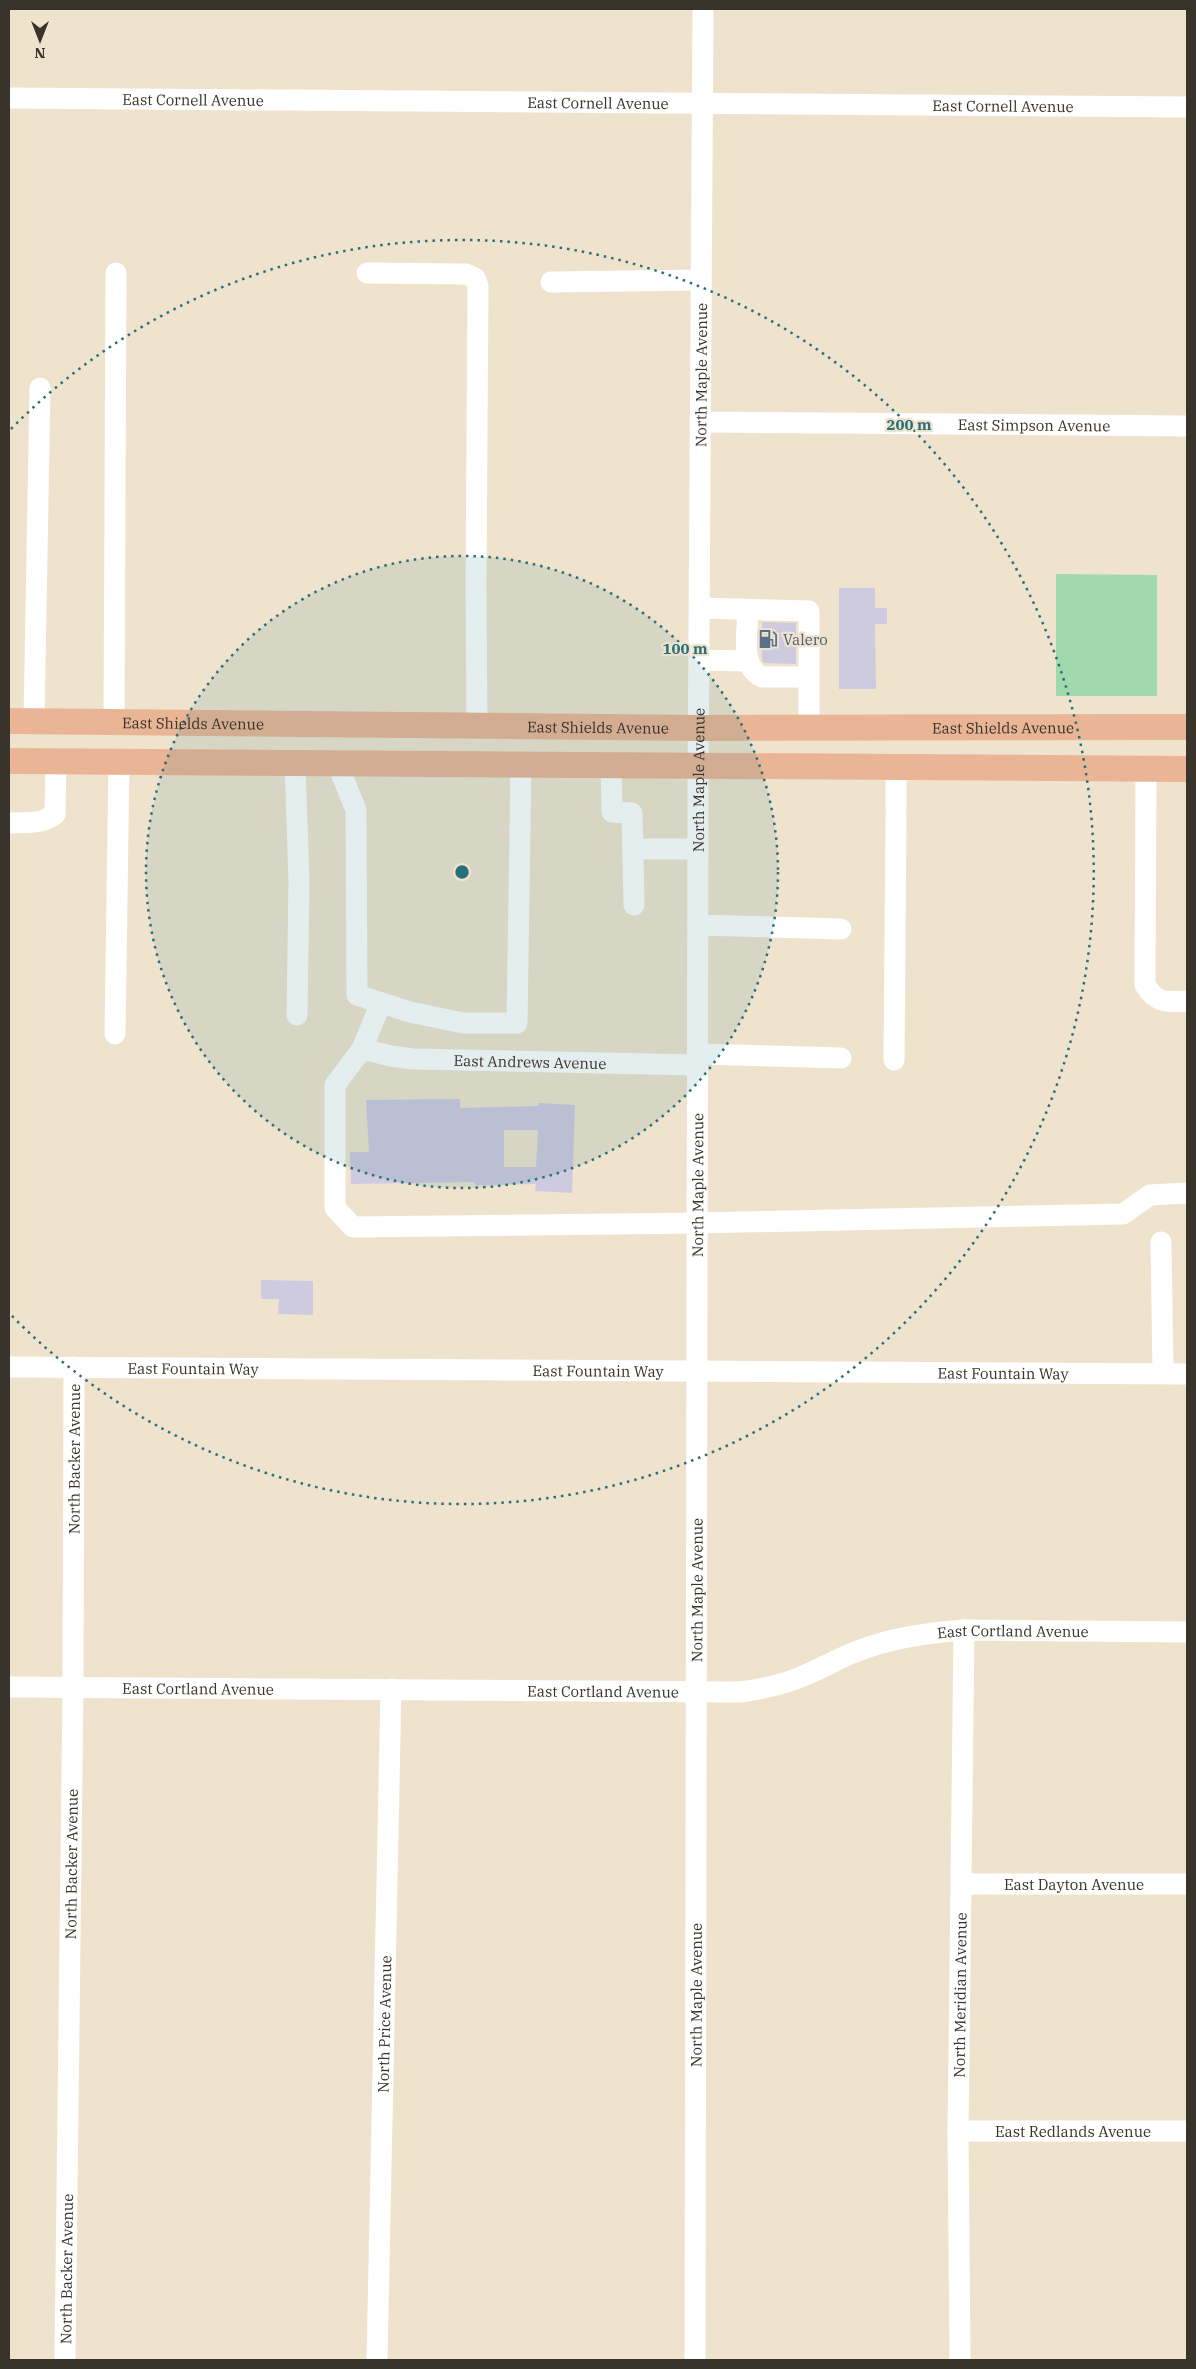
<svg xmlns="http://www.w3.org/2000/svg" width="1196" height="2369" font-family="'IBM Plex Serif',serif">
  <style>
    .green { fill: #a0daac }
    .building { fill: #cecae0; fill-rule: evenodd }
    .lines { fill: none; stroke-linecap: round; stroke-linejoin: round }
    .minor { stroke: #fff; stroke-width: 21 }
    .major { stroke: #eab594; stroke-width: 26 }
    .ring { fill: none; stroke: #27707a; stroke-width: 2.5; stroke-dasharray: 2.5 5 }
    .labels { text-anchor: middle; dominant-baseline: central; stroke-width: 4.5; stroke-linejoin: round; paint-order: stroke }
    .street-label { font-size: 15px; fill: #38332b; stroke: #f0e3ce }
    .service-label { font-size: 15px; fill: #4e5e75; stroke: #f0e3ce; text-anchor: start }
    .centre { fill: #27707a; stroke: #f0e3ce; stroke-width: 2.5 }
    .ring-label { font-size: 15px; text-anchor: middle; font-weight: bold; fill: #27707a; stroke: #f0e3ce; stroke-width: 4.5; stroke-linejoin: round; paint-order: stroke }
  </style>
  <rect width="100%" height="100%" fill="#f0e3ce"/>
  <path class="green" d="M1056,574L1157,575V696H1056Z"/>
  <path class="building" d="M839,588H875V608H887V624H875L876,689H839Z
    M762,622L796,623V664L764,663L762,660Z
    M460,1099V1108L538,1106L539,1103L575,1105L572,1193L535,1191L536,1184L475,1185L474,1182L351,1184L350,1152H369L366,1100ZM504,1130H538L536,1167H504Z
    M261,1280L313,1281V1315L278,1314L279,1299H261Z"/>
  <g class="lines">
    <g class="minor">
      <path id="s1" d="M9,98L1187,107"/>
      <path d="M367,273L466,274L475,278L478,286L476,586L477,725"/>
      <path d="M551,282L701,280"/>
      <path id="s2" d="M700,422L1187,426"/>
      <path d="M700,608L809,611V728"/>
      <path d="M748,610C748,631 739,666 762,677H809"/>
      <path d="M699,660L747,661"/>
      <path d="M34,721L40,388"/>
      <path d="M114,722L116,273"/>
      <path d="M295,763L299,882L297,1015"/>
      <path d="M337,763L356,810L357,995L410,1012L463,1023H517L521,764"/>
      <path d="M611,765L612,812L632,813L634,905"/>
      <path d="M896,767V808"/>
      <path d="M1146,768L1145,985C1157,1004 1167,1002 1187,1001"/>
      <path d="M9,823C24,822 43,825 55,814L56,761"/>
      <path d="M633,849H698"/>
      <path d="M698,925L841,929"/>
      <path d="M381,1003L362,1049L335,1085V1208L353,1227L697,1223L1123,1214L1150,1195L1187,1193"/>
      <path d="M115,1034L119,761"/>
      <path id="s3" d="M362,1049L391,1056L413,1059L697,1065"/>
      <path d="M697,1054L841,1058"/>
      <path d="M894,1060L896,814"/>
      <path d="M1161,1242L1163,1373"/>
      <path id="s4" d="M9,1367L1187,1374"/>
      <path id="s5" d="M9,1687L740,1692C762,1689 783,1685 803,1676C821,1669 837,1659 855,1652C890,1638 926,1633 964,1630L1187,1632"/>
      <path id="s6" d="M962,1884H1187"/>
      <path id="s7" d="M958,2131H1187"/>
      <path id="s8" d="M65,2360L73,1688L74,1367"/>
      <path id="s9" d="M377,2360L391,1689"/>
      <path id="s10" d="M695,2360L698,788L703,9"/>
      <path id="s11" d="M960,2360L958,2131L964,1630"/>
    </g>
    <g class="major">
      <path id="s12" d="M9,721L699,728L1187,727"/>
      <path d="M9,761L1187,769"/>
    </g>
  </g>
  <circle cx="462" cy="872" r="316" fill="#27707a" fill-opacity=".12"/>
  <g class="ring">
    <circle cx="462" cy="872" r="316"/>
    <path d="M11 429A632 632 0 1 1 11 1315"/>
  </g>
  <defs>
    <g id="fuel-bare" transform="scale(1.5)"><path d="M-5.5-6h7V0h2V4h1.3V-2.5L3-4.5l.8-.8L6-3V5H2.5V1h-1V6h-7ZM-4.2-4.7v3.2H.2V-4.7Z" fill="#5c6f8a" stroke="#f0e3ce" stroke-width="2.5" paint-order="stroke"/></g>
  </defs>
  <g fill-rule="evenodd">
    <use href="#fuel-bare" x="768" y="639"/>
  </g>
  <g class="labels">
    <g class="street-label">
      <text stroke="none"><textPath href="#s1" startOffset="184">East Cornell Avenue</textPath></text>
      <text stroke="none"><textPath href="#s1" startOffset="589">East Cornell Avenue</textPath></text>
      <text stroke="none"><textPath href="#s1" startOffset="994">East Cornell Avenue</textPath></text>
      <text stroke="none"><textPath href="#s10" startOffset="1985">North Maple Avenue</textPath></text>
      <text stroke="none"><textPath href="#s2" startOffset="334">East Simpson Avenue</textPath></text>
      <text stroke="none"><textPath href="#s12" startOffset="184">East Shields Avenue</textPath></text>
      <text stroke="none"><textPath href="#s12" startOffset="589">East Shields Avenue</textPath></text>
      <text stroke="none"><textPath href="#s12" startOffset="994">East Shields Avenue</textPath></text>
      <text stroke="none"><textPath href="#s10" startOffset="1580">North Maple Avenue</textPath></text>
      <text stroke="none"><textPath href="#s3" startOffset="169">East Andrews Avenue</textPath></text>
      <text stroke="none"><textPath href="#s10" startOffset="1175">North Maple Avenue</textPath></text>
      <text stroke="none"><textPath href="#s4" startOffset="184">East Fountain Way</textPath></text>
      <text stroke="none"><textPath href="#s4" startOffset="589">East Fountain Way</textPath></text>
      <text stroke="none"><textPath href="#s4" startOffset="994">East Fountain Way</textPath></text>
      <text stroke="none"><textPath href="#s8" startOffset="901">North Backer Avenue</textPath></text>
      <text stroke="none"><textPath href="#s10" startOffset="770">North Maple Avenue</textPath></text>
      <text stroke="none"><textPath href="#s5" startOffset="1014">East Cortland Avenue</textPath></text>
      <text stroke="none"><textPath href="#s5" startOffset="189">East Cortland Avenue</textPath></text>
      <text stroke="none"><textPath href="#s5" startOffset="594">East Cortland Avenue</textPath></text>
      <text stroke="none"><textPath href="#s8" startOffset="496">North Backer Avenue</textPath></text>
      <text stroke="none"><textPath href="#s6" startOffset="112">East Dayton Avenue</textPath></text>
      <text stroke="none"><textPath href="#s10" startOffset="365">North Maple Avenue</textPath></text>
      <text stroke="none"><textPath href="#s11" startOffset="365">North Meridian Avenue</textPath></text>
      <text stroke="none"><textPath href="#s9" startOffset="336">North Price Avenue</textPath></text>
      <text stroke="none"><textPath href="#s7" startOffset="115">East Redlands Avenue</textPath></text>
      <text stroke="none"><textPath href="#s8" startOffset="91">North Backer Avenue</textPath></text>
    </g>
    <g class="service-label">
      <text x="783" y="639">Valero</text>
    </g>
  </g>
  <circle cx="462" cy="872" r="8" class="centre"/>
  <g class="ring-label">
    <text x="909" y="430">200 m</text>
    <text x="685" y="654">100 m</text>
  </g>
  <rect width="1196" height="2369" fill="none" stroke="#38332b" stroke-width="20"/>
  <g transform="translate(40 40) rotate(180)" stroke="#f0e3ce" stroke-width="4" paint-order="stroke">
  <path d="M0-4L9 19L0 12L-9 19Z" fill="#38332b"/>
  <text y="-8" font-size="14" font-weight="bold" text-anchor="middle" fill="#38332b">N</text>
  </g>
</svg>
